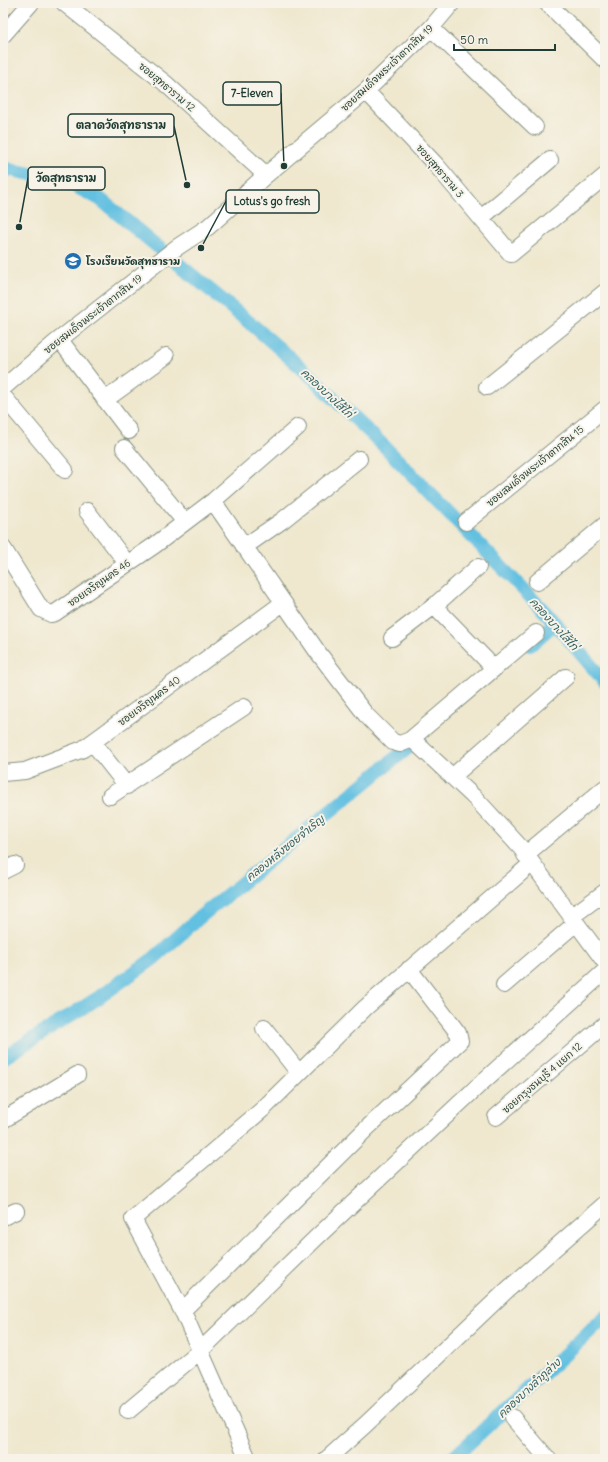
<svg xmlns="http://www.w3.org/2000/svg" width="608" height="1462" font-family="Delius,'Playpen Sans Thai',sans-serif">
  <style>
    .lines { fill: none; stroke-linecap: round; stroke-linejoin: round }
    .canal { stroke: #62c0e1; stroke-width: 14 }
    .minor-casing { stroke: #879282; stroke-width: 18 }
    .minor { stroke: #fff; stroke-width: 16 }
    .labels { text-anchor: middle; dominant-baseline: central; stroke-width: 4; stroke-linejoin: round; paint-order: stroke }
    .street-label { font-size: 10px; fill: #1f3d34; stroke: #f7f3e8 }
    .poi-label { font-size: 10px; font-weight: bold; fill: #1f3d34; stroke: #f7f3e8; text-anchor: start }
    .water-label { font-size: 11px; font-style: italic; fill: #305e5f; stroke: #f7f3e8 }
    .leader { fill: none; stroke: #1f3d34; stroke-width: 1.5 }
    .callout-dot { fill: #1f3d34; stroke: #f7f3e8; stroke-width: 1.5 }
    .callout { fill: #f7f3e8; stroke: #1f3d34; stroke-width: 1.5 }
    .callout-label { font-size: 11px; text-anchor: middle; font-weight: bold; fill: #1f3d34 }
  </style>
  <rect width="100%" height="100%" fill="#f7f3e8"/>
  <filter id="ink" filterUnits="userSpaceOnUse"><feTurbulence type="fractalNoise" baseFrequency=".025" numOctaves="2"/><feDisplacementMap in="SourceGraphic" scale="8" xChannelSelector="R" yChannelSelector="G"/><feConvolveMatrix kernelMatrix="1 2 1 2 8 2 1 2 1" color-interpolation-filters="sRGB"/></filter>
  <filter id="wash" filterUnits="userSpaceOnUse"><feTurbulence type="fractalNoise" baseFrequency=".012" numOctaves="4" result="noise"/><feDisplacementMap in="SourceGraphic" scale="16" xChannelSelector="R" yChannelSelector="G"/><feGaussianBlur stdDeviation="0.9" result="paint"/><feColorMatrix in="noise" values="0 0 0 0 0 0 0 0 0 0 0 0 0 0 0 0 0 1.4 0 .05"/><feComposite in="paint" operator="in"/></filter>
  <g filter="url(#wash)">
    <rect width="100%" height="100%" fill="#efe8cf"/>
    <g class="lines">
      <path class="canal" d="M3,168L67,182L100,199L256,328L306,372L385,447L547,614L605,682
        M530,645L555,623
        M3,1058L98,998L153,959L200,917L419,739
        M452,1459L605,1317"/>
    </g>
  </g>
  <g filter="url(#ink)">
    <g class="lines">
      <g class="minor-casing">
        <path id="minor" d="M64,3L165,83L266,175
          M547,3L605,60
          M431,28L535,127
          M3,35L31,3
          M366,91L437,166L511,254L605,176
          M481,218L550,160
          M60,340L129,431
          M487,387L605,292
          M3,388L55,343L176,248L208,227L266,175L366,91L431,28L452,3
          M3,396L65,470
          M105,400L166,356
          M124,448L185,522
          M213,501L317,651L366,715L393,742L400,744L410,740L414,741L476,799L521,848L605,962
          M87,511L127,563
          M466,522L605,409
          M244,547L283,520L359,459
          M3,548L41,609L51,614L55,613L155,545L213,501L298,427
          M537,582L605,525
          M434,606L478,567
          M392,638L434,606L494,668
          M410,740L536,633
          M93,743L127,786
          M3,773L25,771L83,749L283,603
          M452,777L566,677
          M110,796L244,707
          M525,855L605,788
          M3,871L15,865
          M571,917L605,892
          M504,985L576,923
          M264,1028L299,1073
          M496,1117L605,1024
          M3,1120L77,1075
          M3,1217L16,1211
          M182,1311L365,1130L460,1041L458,1033L409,969
          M128,1411L201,1350L317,1237L477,1087L605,971
          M512,1417L548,1459
          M248,1459L184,1314L133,1219L263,1109L365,1008L531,864
          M327,1459L365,1425L506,1291L605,1204"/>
      </g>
      <use href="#minor" class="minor"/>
    </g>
  </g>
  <defs>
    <g id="school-disc" transform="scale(0.9)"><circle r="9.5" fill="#1f6fb2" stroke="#f7f3e8"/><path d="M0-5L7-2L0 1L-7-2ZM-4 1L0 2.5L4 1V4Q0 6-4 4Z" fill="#fff"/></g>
  </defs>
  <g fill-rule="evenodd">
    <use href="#school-disc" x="73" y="261"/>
  </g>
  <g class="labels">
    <g class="street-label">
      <text transform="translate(387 68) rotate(-43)">ซอยสมเด็จพระเจ้าตากสิน 19</text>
      <text transform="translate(167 87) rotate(40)">ซอยสุทธาราม 12</text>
      <text transform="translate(440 171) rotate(49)">ซอยสุทธาราม 3</text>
      <text transform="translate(93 314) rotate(-38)">ซอยสมเด็จพระเจ้าตากสิน 19</text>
      <text transform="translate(535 466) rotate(-39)">ซอยสมเด็จพระเจ้าตากสิน 15</text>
      <text transform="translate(99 583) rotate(-35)">ซอยเจริญนคร 46</text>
      <text transform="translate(149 701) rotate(-37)">ซอยเจริญนคร 40</text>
      <text transform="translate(542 1078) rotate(-41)">ซอยกรุงธนบุรี 4 แยก 12</text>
    </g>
    <g class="poi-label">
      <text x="86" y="261">โรงเรียนวัดสุทธาราม</text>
    </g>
    <g class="water-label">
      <text transform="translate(327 393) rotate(43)">คลองบางไส้ไก่</text>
      <text transform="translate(554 624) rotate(48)">คลองบางไส้ไก่</text>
      <text transform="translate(285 848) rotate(-39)">คลองหลังซอยจำเริญ</text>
      <text transform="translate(529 1388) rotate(-43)">คลองบางลำภูล่าง</text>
    </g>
  </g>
  <path class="leader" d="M284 166L281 93M187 185L174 126M19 227L28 178M201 248L226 201"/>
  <g class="callout-dot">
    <circle cx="284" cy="166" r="4"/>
    <circle cx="187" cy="185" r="4"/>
    <circle cx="19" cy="227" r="4"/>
    <circle cx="201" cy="248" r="4"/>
  </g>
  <g class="callout">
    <rect x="223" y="82" width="58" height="23" rx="4"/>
    <rect x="68" y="114" width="106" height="23" rx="4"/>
    <rect x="28" y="167" width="77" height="23" rx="4"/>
    <rect x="226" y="190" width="93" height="23" rx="4"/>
  </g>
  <g class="callout-label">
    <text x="252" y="97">7-Eleven</text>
    <text x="121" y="129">ตลาดวัดสุทธาราม</text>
    <text x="66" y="182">วัดสุทธาราม</text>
    <text x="272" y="205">Lotus's go fresh</text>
  </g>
  <rect width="608" height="1462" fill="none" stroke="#f7f3e8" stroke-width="16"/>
  <path d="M454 44v6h101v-6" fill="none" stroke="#1f3d34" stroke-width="2"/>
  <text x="460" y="44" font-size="12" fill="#1f3d34" stroke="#f7f3e8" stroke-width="3" paint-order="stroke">50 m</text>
</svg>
